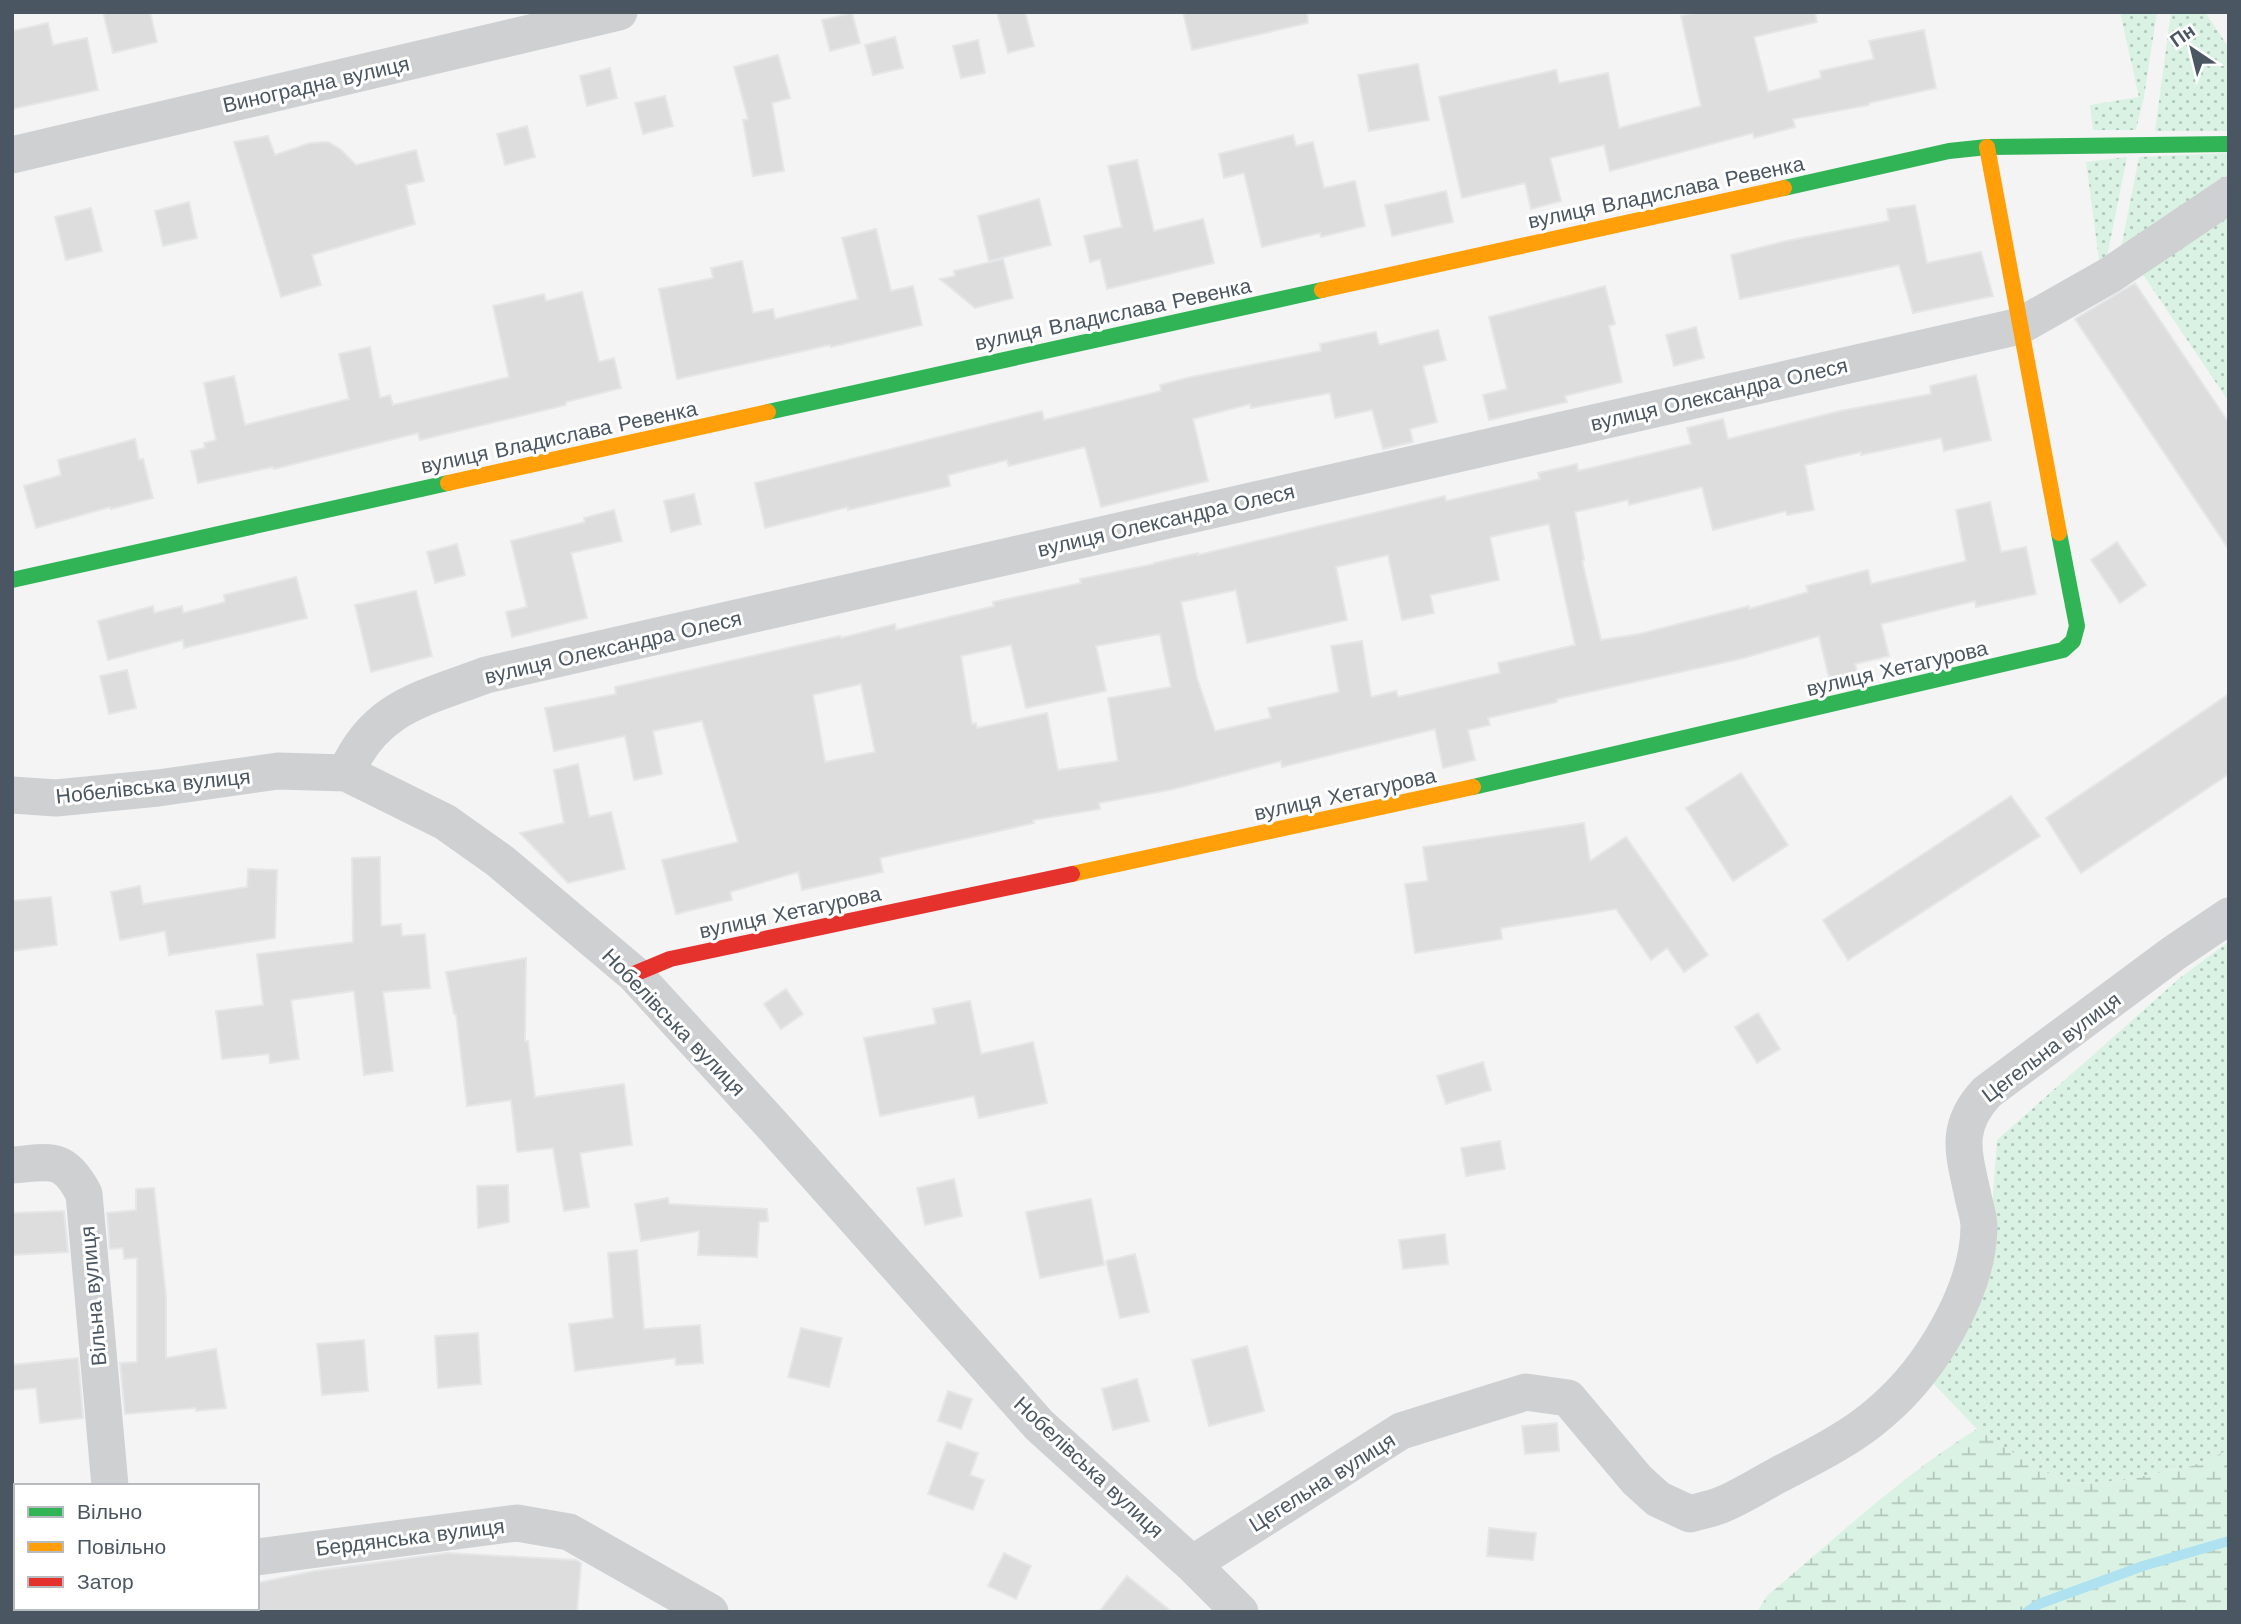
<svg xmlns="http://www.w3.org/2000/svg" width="2241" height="1624" font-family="'Work Sans',sans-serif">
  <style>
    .green { fill: url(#green-dots) }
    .wetland { fill: url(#wetland-marsh) }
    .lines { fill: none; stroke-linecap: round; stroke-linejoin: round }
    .stream { stroke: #aee2f0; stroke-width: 10 }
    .building { fill: #ddddde; stroke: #e5e6e7; stroke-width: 2; fill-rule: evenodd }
    .street { stroke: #ced0d2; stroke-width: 37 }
    .fast { stroke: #30b455; stroke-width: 16 }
    .slow { stroke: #ff9f0a; stroke-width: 16 }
    .jam { stroke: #e5322d; stroke-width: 16 }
    .labels { text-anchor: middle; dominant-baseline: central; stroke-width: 6; stroke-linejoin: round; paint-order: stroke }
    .street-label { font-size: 21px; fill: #4a5661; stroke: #fff }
  </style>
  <defs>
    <pattern id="green-dots" width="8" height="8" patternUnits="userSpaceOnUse" patternTransform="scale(1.75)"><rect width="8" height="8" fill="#d9f2e3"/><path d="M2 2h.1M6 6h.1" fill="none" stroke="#b2c7bb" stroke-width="1.8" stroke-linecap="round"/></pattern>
    <pattern id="wetland-marsh" width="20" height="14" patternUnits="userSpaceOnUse" patternTransform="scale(1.75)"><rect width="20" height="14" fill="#d9f2e3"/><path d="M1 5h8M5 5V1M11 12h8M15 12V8" fill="none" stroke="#b2c7bb"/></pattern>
  </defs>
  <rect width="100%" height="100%" fill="#f4f4f4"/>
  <path class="green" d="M2120,12H2157L2144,97L2136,130H2093L2090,105L2139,97Z
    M2171,12H2205L2229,48V131H2155Z
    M2229,153V180L2120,253L2139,157Z
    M2127,157L2106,262L2100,267L2086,162Z
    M2229,214V402L2142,273Z
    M2227,943L2229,946V1450L2192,1466L2124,1480L2068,1484L2026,1461L1977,1429L1930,1380L1988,1263L1997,1140L2181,977Z"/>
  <path class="wetland" d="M1977,1429L2026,1461L2068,1484L2124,1480L2192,1466L2229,1450V1612H1757L1767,1596C1836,1538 1901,1476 1977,1429Z"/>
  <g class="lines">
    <path class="stream" d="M2027,1612L2039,1604L2143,1566L2229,1541"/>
  </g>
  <path class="building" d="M103,12H150L157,42L113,53Z
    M997,12H1025L1034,46L1008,53Z
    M1183,12H1307L1308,23L1192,50Z
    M1696,12H1815L1817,22L1754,37L1768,92L1821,78L1820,71L1874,59L1869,41L1924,30L1936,88L1869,103V105L1793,119L1795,127L1754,138L1753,133L1610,171L1604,145L1550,158L1561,201L1531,209L1525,183L1462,198L1439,97L1556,70L1559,83L1608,73L1619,128L1701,106L1681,16Z
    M852,13L860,43L830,51L822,20Z
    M48,23L53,45L87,38L98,90L12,109V31Z
    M895,37L903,68L873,75L865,45Z
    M978,40L985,73L961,78L953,46Z
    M778,55L790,98L772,103L784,171L753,176L743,120L748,119L734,67Z
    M1418,64L1429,120L1369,131L1358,75Z
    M610,68L617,98L587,106L580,76Z
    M665,96L673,126L643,134L635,103Z
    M527,126L535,157L505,165L497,134Z
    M1293,135L1296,146L1313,142L1324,188L1355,181L1365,226L1321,237L1320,233L1262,247L1244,173L1224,178L1219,154Z
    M268,136L275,155L310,143L328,142L340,149L356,165L416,150L424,181L406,185L415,224L312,255L321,285L281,297L234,142Z
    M1137,160L1154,231L1203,219L1214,263L1107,289L1100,259L1090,262L1084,236L1122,227L1108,166Z
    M1446,191L1453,222L1392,236L1385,205Z
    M1039,199L1051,245L989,261L978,216Z
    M189,202L197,238L163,246L155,211Z
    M1915,205L1927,263L1981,252L1993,296L1913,313L1899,265L1740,299L1731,255L1786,241L1889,221L1887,209Z
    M91,208L102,251L66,260L55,217Z
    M876,229L891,291L913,286L922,325L831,347L830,345L677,379L659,289L713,278L711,268L742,261L753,313L773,309L775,319L858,299L842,238Z
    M1003,259L1013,298L975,308L940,279L955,276L954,271Z
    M2135,283L2229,423V550L2075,319Z
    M1605,286L1615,324L1609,326L1622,382L1565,396L1567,402L1489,420L1483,395L1507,389L1489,317Z
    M582,292L599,362L614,358L621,388L566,402V405L420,440L418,433L274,469L273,467L198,483L191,451L205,448L204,443L216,440L204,383L234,376L245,425L349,399L339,354L370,347L380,398L390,395L393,405L509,377L493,306L544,294L546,301Z
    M1696,327L1704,358L1674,366L1666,335Z
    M1438,330L1446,360L1423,366L1437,422L1410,429L1413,442L1383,449L1372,410L1335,418L1330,393L1251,408L1250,404L1193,419L1208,481L1101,507L1085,447L1009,466L1007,460L948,475L950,486L848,510V507L765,528L755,483L1042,411L1044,420L1161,391L1160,385L1191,377L1321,351L1320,344L1376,332L1379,345Z
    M1976,375L1991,440L1944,451L1941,438L1861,455V452L1805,465L1814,510L1787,515L1786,511L1713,530L1702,487L1629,505L1628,500L1575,512L1584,560L1582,561L1601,640L1639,634L1749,606V609L1808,592L1806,586L1868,570L1871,584L1966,561L1956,510L1990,502L2001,552L2026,547L2036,594L1976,607L1975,601L1881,624L1889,656L1855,664L1858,675L1830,682L1819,636L1740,659L1557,699V702L1488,718L1490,725L1468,730L1475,760L1443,768L1435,729L1282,767L1281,761L1174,789L1099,803L1100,809L1033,820L1034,823L880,858L883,872L802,890L798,872L730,892L732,900L676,914L662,860L738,842L702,721L653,731L662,774L634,780L625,736L554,751L545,708L616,694L615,687L840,636L841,638L895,624L896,630L994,606L993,602L1081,583L1080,579L1154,564V563L1198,553V555L1445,496L1446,501L1540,479L1538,473L1577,464L1578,471L1691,444L1687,428L1723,419L1728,439L1840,411L1931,394L1930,386ZM1549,524L1575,645L1498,663L1500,673L1398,697L1396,691L1371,697L1362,641L1331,646L1339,692L1268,708L1271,718L1215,731L1197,678L1181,602L1236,590L1247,643L1347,620L1336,567L1388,555L1402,620L1434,613L1430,595L1499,580L1490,537ZM1160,634L1171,687L1108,698L1118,761L1058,770L1047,713L977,728L976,723L972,724L961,656L1011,645L1026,708L1106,691L1096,646ZM861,684L875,752L825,762L813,695Z
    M135,439L139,460L143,459L153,498L111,509L110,507L36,528L24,486L61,475L58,460Z
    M694,494L701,524L671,532L664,501Z
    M614,510L622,541L571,553L587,618L512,637L506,612L527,607L511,541L585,522L584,518Z
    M2117,542L2146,585L2120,603L2091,560Z
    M457,544L465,575L435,583L427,552Z
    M296,577L307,618L184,648L183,640L108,660L98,621L153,606L154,613L182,606L183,613L225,602L224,595Z
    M416,591L432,656L371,672L355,605Z
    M127,670L136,708L109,714L100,676Z
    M2229,694V774L2081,873L2046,818Z
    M578,764L589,817L611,812L625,869L568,883L520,833L564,823L554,770Z
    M1741,773L1788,845L1733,881L1686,808Z
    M2011,796L2040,836L1848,960L1823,920Z
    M1584,823L1590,861L1626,837L1708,955L1684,972L1667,948L1651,960L1616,909L1501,928L1502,939L1415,953L1405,884L1428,881L1423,847Z
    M380,857L381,926L401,924L402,936L425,934L430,988L383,992L393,1071L364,1075L354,991L291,1000L299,1059L270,1063L269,1054L222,1059L216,1011L263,1005L257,954L353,942L352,858Z
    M248,869L277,870L275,938L169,955L165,931L120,940L111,892L140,886L143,904L247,887Z
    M51,897L57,945L12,951V901Z
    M526,958L525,1041H528L535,1097L624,1084L632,1145L580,1153L589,1207L564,1211L553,1148L517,1152L511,1100L467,1106L456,1014H454L446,972Z
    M786,989L803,1014L781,1029L764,1004Z
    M970,1001L981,1054L1033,1042L1047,1103L979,1118L974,1096L880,1116L864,1038L936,1024L933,1009Z
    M1758,1013L1780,1049L1757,1063L1735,1027Z
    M1483,1062L1491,1090L1446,1104L1437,1076Z
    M1500,1141L1505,1169L1466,1176L1461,1148Z
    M954,1179L962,1216L925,1225L917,1188Z
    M508,1185L509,1222L478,1228L477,1186Z
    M154,1188L166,1296V1358L216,1349L226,1408L196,1411V1408L125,1414L120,1363L137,1362V1258L124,1259L123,1248L110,1249L107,1213L136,1210V1189Z
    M668,1198L669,1204L767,1209L768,1221L759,1222L757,1257L698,1255L699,1231L641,1241L635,1204Z
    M1091,1199L1104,1265L1040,1278L1026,1212Z
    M64,1211L68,1252L12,1255V1213Z
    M1445,1234L1448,1264L1403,1269L1399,1240Z
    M637,1250L644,1329L700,1325L703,1363L676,1365L675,1358L575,1371L569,1324L613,1318L608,1253Z
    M1135,1254L1149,1312L1120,1318L1106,1261Z
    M801,1328L842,1338L829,1387L788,1377Z
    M478,1333L481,1384L438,1388L435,1336Z
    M364,1340L368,1391L322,1395L317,1344Z
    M1247,1346L1264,1411L1209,1426L1192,1360Z
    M78,1358L83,1418L40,1423L36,1388L12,1390V1365Z
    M1137,1379L1149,1421L1113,1430L1102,1389Z
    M948,1391L972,1399L961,1429L938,1421Z
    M1557,1423L1559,1451L1525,1454L1522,1426Z
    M947,1442L978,1453L970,1475L984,1480L973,1510L928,1494Z
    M1489,1528L1536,1533L1533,1560L1487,1556Z
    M447,1553L576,1560L581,1563L577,1612H257V1583L314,1571Z
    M1004,1553L1031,1566L1016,1599L988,1586Z
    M1127,1576L1172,1612H1099Z"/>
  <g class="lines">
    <path class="street" d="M12,155L619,12
      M346,773C375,706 423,699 486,675L2020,326L2110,275L2229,195
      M12,795L56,798L158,788L278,771L346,773L445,822L500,861L634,974L773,1126L1039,1425L1192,1564L1240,1612
      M12,1165C51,1162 64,1155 84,1194L110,1486
      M257,1557L517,1523L569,1532L710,1612
      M1192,1564L1401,1431L1526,1392L1568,1398L1637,1480L1658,1499L1690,1514C1700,1511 1711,1509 1721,1505C1741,1497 1759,1485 1778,1475C1813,1457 1852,1438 1882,1411C1930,1370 1978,1292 1979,1227C1979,1218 1976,1209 1974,1201C1965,1156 1952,1129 1987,1092L2174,953L2229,916
      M12,1587L16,1586"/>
    <path class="fast" d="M1784,188L1949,151L1987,147L2229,144
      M768,412L1322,290
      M12,580L448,483
      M1473,787L2063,650L2073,641L2077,626L2059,533"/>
    <path class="slow" d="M1987,147L2059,533
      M1322,290L1784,188
      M448,483L768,412
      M1072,874L1473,787"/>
    <path class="jam" d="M634,974L670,959L1072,874"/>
  </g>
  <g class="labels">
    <g class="street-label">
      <text transform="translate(316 84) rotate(-13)">Виноградна вулиця</text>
      <text transform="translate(1666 192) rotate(-12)">вулиця Владислава Ревенка</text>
      <text transform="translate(1113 314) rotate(-12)">вулиця Владислава Ревенка</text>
      <text transform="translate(1719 394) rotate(-13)">вулиця Олександра Олеся</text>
      <text transform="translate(559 437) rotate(-12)">вулиця Владислава Ревенка</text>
      <text transform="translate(1166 520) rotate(-13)">вулиця Олександра Олеся</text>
      <text transform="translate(613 647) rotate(-13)">вулиця Олександра Олеся</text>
      <text transform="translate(1897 668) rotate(-13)">вулиця Хетагурова</text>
      <text transform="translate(153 786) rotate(-6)">Нобелівська вулиця</text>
      <text transform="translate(1345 794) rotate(-12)">вулиця Хетагурова</text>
      <text transform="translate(790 912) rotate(-12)">вулиця Хетагурова</text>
      <text transform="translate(674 1022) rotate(46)">Нобелівська вулиця</text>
      <text transform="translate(2051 1047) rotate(-37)">Цегельна вулиця</text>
      <text transform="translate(93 1296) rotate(-95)">Вільна вулиця</text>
      <text transform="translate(1089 1467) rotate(43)">Нобелівська вулиця</text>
      <text transform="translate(1322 1482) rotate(-32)">Цегельна вулиця</text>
      <text transform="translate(410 1537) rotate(-7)">Бердянська вулиця</text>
    </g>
  </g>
  <rect width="2241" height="1624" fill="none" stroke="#4a5661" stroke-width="28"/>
  <rect x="14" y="1484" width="245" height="126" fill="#ffffff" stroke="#b7bbc0" stroke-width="2"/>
  <rect x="28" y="1507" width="35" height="10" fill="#30b455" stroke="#b7bbc0" stroke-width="2"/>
  <text x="77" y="1519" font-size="21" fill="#4a5661">Вільно</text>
  <rect x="28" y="1542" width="35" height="10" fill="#ff9f0a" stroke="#b7bbc0" stroke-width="2"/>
  <text x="77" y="1554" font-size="21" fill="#4a5661">Повільно</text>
  <rect x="28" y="1577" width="35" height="10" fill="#e5322d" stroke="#b7bbc0" stroke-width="2"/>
  <text x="77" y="1589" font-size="21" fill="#4a5661">Затор</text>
  <g transform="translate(2192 49) rotate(325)" stroke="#ffffff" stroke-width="5" paint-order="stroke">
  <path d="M0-5L12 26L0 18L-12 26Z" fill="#4a5661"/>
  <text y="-10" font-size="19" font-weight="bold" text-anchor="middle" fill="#4a5661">Пн</text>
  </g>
</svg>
